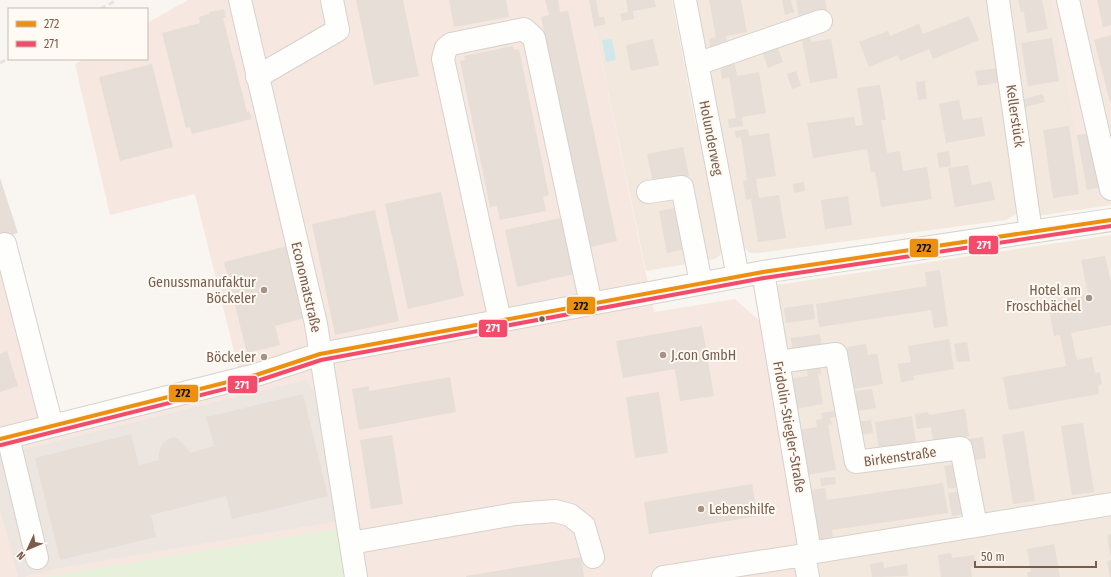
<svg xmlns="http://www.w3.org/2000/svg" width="1111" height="577" font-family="'Fira Sans Condensed',sans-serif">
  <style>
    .residential { fill: #f2e8de }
    .commercial { fill: #f6e8e1 }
    .industrial { fill: #ede5e0 }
    .green { fill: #e7f0db }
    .water { fill: #d0e8ea }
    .building { fill: #e6ded7 }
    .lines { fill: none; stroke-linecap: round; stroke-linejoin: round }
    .minor-casing { stroke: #d7d1cb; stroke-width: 24 }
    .minor { stroke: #fefefd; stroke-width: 22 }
    .rail { stroke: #e6e3e7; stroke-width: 3; stroke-dasharray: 6 4; stroke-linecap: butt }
    .bus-1-casing { stroke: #fffaf3; stroke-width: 7 }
    .bus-2-casing { stroke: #fffaf3; stroke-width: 7 }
    .bus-1 { stroke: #ed8f0f; stroke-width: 4 }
    .bus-2 { stroke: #f54b6a; stroke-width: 4 }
    .poi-dot { fill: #a69286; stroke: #fffaf3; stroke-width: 1.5 }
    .bus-dot { fill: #7a5c4d; stroke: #fffaf3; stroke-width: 1.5 }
    .labels { text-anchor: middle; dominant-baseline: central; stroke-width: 4; stroke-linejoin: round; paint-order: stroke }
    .street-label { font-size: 14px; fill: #7a5c4d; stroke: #fffaf3 }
    .poi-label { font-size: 14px; fill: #7a5c4d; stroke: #fffaf3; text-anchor: end }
    .line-badge { stroke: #fffaf3; stroke-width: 1.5 }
    .badge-label { font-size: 11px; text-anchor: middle; font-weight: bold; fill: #fff }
    .pale-badge-label { font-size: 11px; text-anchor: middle; font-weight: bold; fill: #111 }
  </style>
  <rect width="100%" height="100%" fill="#f9f5f0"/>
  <path class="residential" d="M589,0H672L696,126L703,134L722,247L720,255L715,259L646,271Z
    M694,0H989L1017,207L1016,214L1006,220L759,253H750L744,247L741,238Z
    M1006,0H1052L1077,135L1111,128V205L1037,216Z
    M1111,235V495L814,544L770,286Z
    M1111,511V577H815L817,557Z"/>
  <path class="commercial" d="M188,0H589L654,312L735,299L762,323L803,549L797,577H0V179L60,414L239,371L195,194L110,215L75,64L84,59H147V23Z
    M1052,0H1111V128L1077,135Z"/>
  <path class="industrial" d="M305,380L315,392L338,521L53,569L24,577H18L0,509V455Z"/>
  <path class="green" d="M339,529L347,577H44Z"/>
  <path class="water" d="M612,39L616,60L606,62L602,40Z"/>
  <path class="building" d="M356,0H403L419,76L374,85Z
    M449,0H506L509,17L454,27Z
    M545,0H558L560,12L568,11L617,241L591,247L541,17L549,15Z
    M589,0H596L599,17H604L606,24L594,27Z
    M626,0H654L656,7L633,11L634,19L622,21L620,14L628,12Z
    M709,0H741L747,32L726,36L728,45L710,48L709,39L716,37Z
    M782,0H791L794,12L785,15Z
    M796,0H825L827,11L799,17Z
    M1018,0H1042L1048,29L1027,33L1024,12H1021Z
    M1097,0H1111V25L1103,27Z
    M224,9L226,17L223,18L247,112L249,111L252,119L192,134L190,127L186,128L162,33L200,23L199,17L209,14V12Z
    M969,16L979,40L933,59L929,49L900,61L898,55L869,67L859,42L888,31L890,36L919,24L923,34Z
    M810,34L811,42L831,39L838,78L810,83L801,35Z
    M1111,35V101L1110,102L1094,40Z
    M1052,38L1059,81L1028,86L1021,43Z
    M653,39L659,65L631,71L626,45Z
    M513,46L514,50L519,49L549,195L543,197L546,211L500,220L497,206L490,207L460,61L465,60L464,56Z
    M778,48L783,62L768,68L763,54Z
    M152,64L173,147L120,161L99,77Z
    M735,64L737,76L759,72L766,113L742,117L743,126L729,128L728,119L736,118L729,77L722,79L720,67Z
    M999,68L1001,82L978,86L975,71Z
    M796,71L801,86L792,89L787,74Z
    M925,81L927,99L918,100L916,82Z
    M880,85L886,120H881L887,153L900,151L903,171L927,167L932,199L881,207L875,172H871L867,149L813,158L807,123L854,117L856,126L863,125L857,88Z
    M1043,94L1045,102L1025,107L1023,99Z
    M959,100L963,120L982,117L985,136L946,143L939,104Z
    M1069,126L1079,194L1053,198L1043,130Z
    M748,129L749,136L769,133L776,176L756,179L759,198L779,195L786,238L758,242L751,199L746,200L745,194L743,181L747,180L741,137L736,138L735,131Z
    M1091,133L1101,187L1087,190L1077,135Z
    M683,147L689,176L653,183L647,154Z
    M949,151L951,166L939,168L937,153Z
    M968,165L972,185L991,181L995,200L955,207L948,168Z
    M0,178L18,233L0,238Z
    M804,182L805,191L794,193L793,184Z
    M441,192L464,296L408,309L385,204Z
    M848,196L852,225L825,229L821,200Z
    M681,207L690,248L667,253L659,211Z
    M375,210L399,321L335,335L312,224Z
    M561,218L574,274L517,287L505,230Z
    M287,246L305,318L275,326L280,345L247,353L224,262Z
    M1105,256L1111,282V325L1071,333L1077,360L1092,357L1095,373L1100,372L1102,384L1098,385L1099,394L1009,410L1003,377L1066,366L1060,335L1054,336L1048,302L1088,294L1081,260Z
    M940,270L948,326L934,328L931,310L819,327L816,304L927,286L925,272Z
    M813,304L815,319L786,323L784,308Z
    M702,326L714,396L680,401L675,369L623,378L616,341Z
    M820,334L822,348L793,352L791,338Z
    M949,339L954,369L913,376L914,380L901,382L898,364L911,362L908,346Z
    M967,342L970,361L957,362L954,344Z
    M866,344L868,355L877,354L883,384L854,389L847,347Z
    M7,351L18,386L0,392V354Z
    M820,361L821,374H818L823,404L796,409L790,379L808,376L806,363Z
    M450,377L456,412L359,430L352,389L369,386V391Z
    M872,389L876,408L858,411L855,391Z
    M659,392L668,453L635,458L626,397Z
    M303,394L328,496L232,519L226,496L151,515L156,537L60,560L35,458L131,434L139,465L159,460V452L162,445L168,439L174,437L179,440L189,451L190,453L214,446L206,417Z
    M965,409L969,436L933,441L931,427L917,429L915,414L928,412L929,415Z
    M834,411L835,417L830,418L832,424L828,425L836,470L808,475L800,430L817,427L816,420L822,419L821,413Z
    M912,416L916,444L879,449L875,422Z
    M871,420L873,433L859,435L857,422Z
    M1083,423L1094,492L1072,495L1061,426Z
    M1024,431L1035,501L1013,504L1002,435Z
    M392,435L403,504L371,509L360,440Z
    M983,437L986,458L971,461L968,439Z
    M959,464L963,486L948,489L944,466Z
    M835,477L836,484L821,486L820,478Z
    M943,483L948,513L832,530L833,538L819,540L811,490L825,488L827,500Z
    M752,484L758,516L649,534L644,502Z
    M963,491L967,514L952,516L948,493Z
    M1111,534V555H1110L1107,535Z
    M1054,544L1060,577H1028L1027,572H1031L1027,549Z
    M951,553L952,558L974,555L976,566L971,567L972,577H941L938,555Z
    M581,557L584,577H466V576Z
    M1111,560V577H1110L1107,561Z
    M883,562L884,568L907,564L908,576L872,577L870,564Z"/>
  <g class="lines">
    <g class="minor-casing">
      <path id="minor" d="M240,0L316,324L356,577
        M685,0L738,277
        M998,0L1031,232
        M1068,0L1111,189
        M697,64L821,21
        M257,77L338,30L332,0
        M648,192L682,187L701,283
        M5,244L52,426
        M763,272L809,546L810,553L804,555L808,577
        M500,321L443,59L446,48L451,44L524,29L534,38L591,304
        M778,362L836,354L856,462L961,448L976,526
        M8,437L37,558
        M0,439L256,375L320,354L763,272L1111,220
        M351,543L515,514L555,511L570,515L584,526L593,557
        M810,553L1111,504
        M663,577L804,555"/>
    </g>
    <use href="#minor" class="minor"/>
    <path class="rail" d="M100,9L117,0
      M0,63L9,58"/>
    <g class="bus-1-casing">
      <path id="bus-1" d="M0,439L256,375L320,354L763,272L1111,220"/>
    </g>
    <g class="bus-2-casing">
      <path id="bus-2" d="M1,445L257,381L321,360L764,278L1111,226"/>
    </g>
    <use href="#bus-1" class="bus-1"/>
    <use href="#bus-2" class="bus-2"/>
  </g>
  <g class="poi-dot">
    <circle cx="264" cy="290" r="4"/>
    <circle cx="1089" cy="298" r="4"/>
    <circle cx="663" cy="355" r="4"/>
    <circle cx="264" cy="357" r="4"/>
    <circle cx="701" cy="509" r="4"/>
  </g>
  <circle class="bus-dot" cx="542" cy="319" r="3.5"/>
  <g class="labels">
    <g class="street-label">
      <text transform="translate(1015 116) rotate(82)">Kellerstück</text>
      <text transform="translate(711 138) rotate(79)">Holunderweg</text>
      <text transform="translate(306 287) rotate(77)">Economatstraße</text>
      <text transform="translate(789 427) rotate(80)">Fridolin-Stiegler-Straße</text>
      <text transform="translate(900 457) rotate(-8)">Birkenstraße</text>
    </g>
    <g class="poi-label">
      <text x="256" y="282">Genussmanufaktur<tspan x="256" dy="16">Böckeler</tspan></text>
      <text x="1081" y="290">Hotel am<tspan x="1081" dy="16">Froschbächel</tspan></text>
      <text x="671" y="355" text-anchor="start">J.con GmbH</text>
      <text x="256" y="357">Böckeler</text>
      <text x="709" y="509" text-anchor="start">Lebenshilfe</text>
    </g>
  </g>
  <g class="line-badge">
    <rect x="968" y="235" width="31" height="20" rx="4" fill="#f54b6a"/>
    <rect x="909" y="238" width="30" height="20" rx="4" fill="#ed8f0f"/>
    <rect x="566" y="296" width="30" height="19" rx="4" fill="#ed8f0f"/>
    <rect x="478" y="319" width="30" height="19" rx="4" fill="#f54b6a"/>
    <rect x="227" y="375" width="31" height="19" rx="4" fill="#f54b6a"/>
    <rect x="168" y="384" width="31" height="19" rx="4" fill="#ed8f0f"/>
  </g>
  <g class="badge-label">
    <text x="984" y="249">271</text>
    <text x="493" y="332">271</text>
    <text x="242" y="389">271</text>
  </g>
  <g class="pale-badge-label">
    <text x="924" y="252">272</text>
    <text x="581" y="310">272</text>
    <text x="183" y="397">272</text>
  </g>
  <rect x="8" y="8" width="140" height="52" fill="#fffaf3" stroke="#cabbb1"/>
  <rect x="16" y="21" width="20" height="6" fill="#ed8f0f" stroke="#cabbb1"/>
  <text x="44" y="28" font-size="12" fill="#7a5c4d">272</text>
  <rect x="16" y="41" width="20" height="6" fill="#f54b6a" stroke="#cabbb1"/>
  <text x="44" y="48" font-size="12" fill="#7a5c4d">271</text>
  <g transform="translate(28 549) rotate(226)" stroke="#fffaf3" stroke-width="3" paint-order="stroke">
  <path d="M0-3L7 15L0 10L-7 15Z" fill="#7a5c4d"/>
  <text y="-6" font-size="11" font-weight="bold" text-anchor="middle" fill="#7a5c4d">N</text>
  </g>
  <path d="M975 561v6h121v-6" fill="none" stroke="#7a5c4d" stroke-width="2"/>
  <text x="981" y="561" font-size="12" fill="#7a5c4d" stroke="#fffaf3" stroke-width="3" paint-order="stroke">50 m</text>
</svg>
